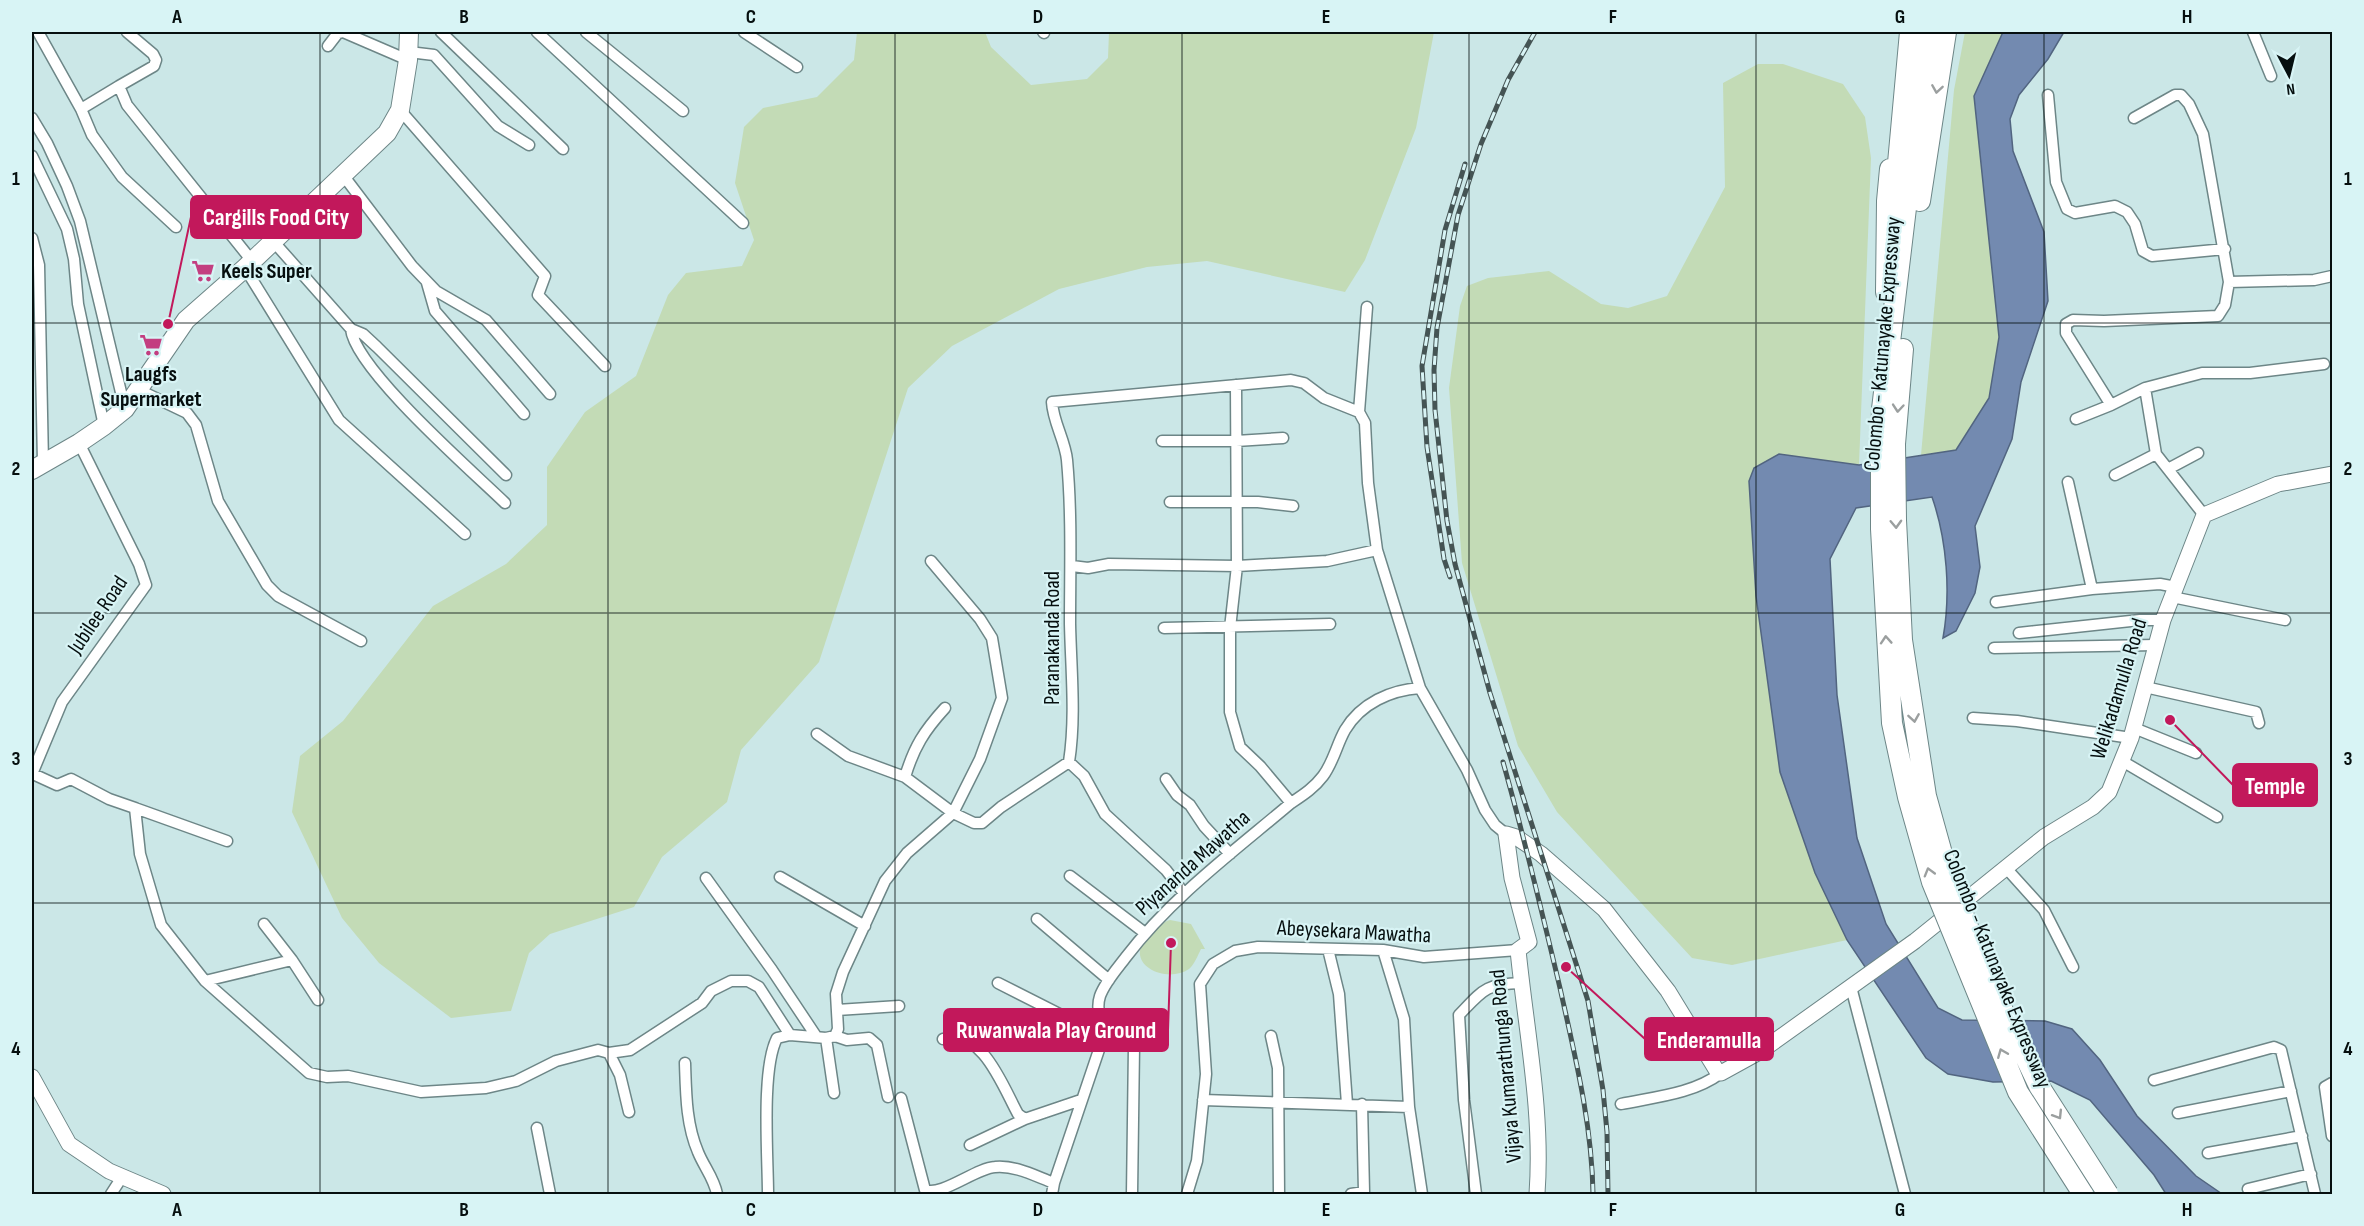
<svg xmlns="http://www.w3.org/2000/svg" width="2364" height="1226" font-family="'Sofia Sans Condensed',sans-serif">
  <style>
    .green { fill: #c3dbb6 }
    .water { fill: #738ab0; stroke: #526580; stroke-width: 1.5 }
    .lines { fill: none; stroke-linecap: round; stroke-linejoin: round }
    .street-casing { stroke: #6d8687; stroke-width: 13 }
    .secondary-casing { stroke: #6d8687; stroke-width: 17 }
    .primary-casing { stroke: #6d8687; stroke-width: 20 }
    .highway-casing { stroke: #6d8687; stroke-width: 22 }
    .street { stroke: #fff; stroke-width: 10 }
    .secondary { stroke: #fff; stroke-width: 15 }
    .primary { stroke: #fff; stroke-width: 18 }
    .highway { stroke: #fff; stroke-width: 20 }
    .rail-casing { stroke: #455454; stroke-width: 5 }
    .rail { stroke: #d8f4f5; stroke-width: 3; stroke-dasharray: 9; stroke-linecap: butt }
    .highway-bridge-casing { stroke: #6d8687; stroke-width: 22; stroke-linecap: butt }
    .highway-bridge { stroke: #fff; stroke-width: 20 }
    .oneway { stroke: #9b9f9f }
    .grid { fill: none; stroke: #060f0f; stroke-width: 1.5; stroke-opacity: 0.55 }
    .labels { text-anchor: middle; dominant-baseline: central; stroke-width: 4.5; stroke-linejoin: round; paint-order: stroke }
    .poi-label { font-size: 22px; font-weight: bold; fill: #060f0f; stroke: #d8f4f5; text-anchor: start }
    .street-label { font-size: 22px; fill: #060f0f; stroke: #d8f4f5 }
    .leader { fill: none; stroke: #c2185b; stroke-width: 2 }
    .callout-dot { fill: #c2185b; stroke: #d8f4f5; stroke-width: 2 }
    .callout { fill: #c2185b; stroke: #c2185b; stroke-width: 2 }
    .callout-label { font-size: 24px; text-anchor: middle; font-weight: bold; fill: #fff }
    .neatline { fill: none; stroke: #060f0f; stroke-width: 2 }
    .grid-label { font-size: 20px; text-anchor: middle; font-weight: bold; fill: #060f0f }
  </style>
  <rect width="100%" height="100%" fill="#cbe7e7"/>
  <path class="green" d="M857,32H985L991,47L1031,85L1087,79L1108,58L1109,32H1434L1416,128L1365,260L1345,292L1207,261L1147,267L1059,289L952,346L908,388L819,662L741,750L727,802L662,857L634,907L550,934L529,953L511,1011L451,1018L379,963L342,918L292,812L300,756L343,721L433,606L506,564L547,525V467L585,412L636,376L668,295L686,273L742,266L754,240L735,183L744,127L763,108L817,97L854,60Z
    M1965,32H2003L1974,96L1999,337L1989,398L1956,450L1921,455L1954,90Z
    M1758,64H1783L1843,84L1865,117L1871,158L1859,465L1779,454L1749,481L1756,596L1780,772L1815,873L1847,940L1732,965L1692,958L1557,812L1518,746L1462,563L1449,388L1460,306L1467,286L1488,278L1549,271L1601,304L1628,308L1667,296L1725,187L1723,83Z
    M1170,920L1191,924L1205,949H1201C1198,955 1194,965 1189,969C1164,986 1115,960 1155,930C1161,926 1163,922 1170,920Z"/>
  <path class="water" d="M2003,32H2064L2048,59L2019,95L2010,119L2013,151L2044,232L2048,301L2021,382L2012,439L1975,526L1980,567L1975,593L1956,631L1943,638C1951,593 1947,540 1932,497L1856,508L1830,559L1837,695L1857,838L1886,924L1938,1008L1962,1020L2045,1021L2072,1029L2100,1060L2137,1116L2196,1176L2222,1194H2166L2154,1175L2090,1100L2051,1081L1993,1082L1948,1074L1926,1058L1847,940L1815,873L1780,772L1756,596L1749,481L1754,468L1779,454L1859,465L1956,450L1989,398L1999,337L1974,96Z"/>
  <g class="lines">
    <g class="street-casing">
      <path id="street" d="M38,32L81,109L119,86L127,105L252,261
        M441,32L563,149
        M537,32L743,223
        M586,32L683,111
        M744,32L797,67
        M1043,32L1044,33
        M2253,32L2271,76
        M328,46L338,33L343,32L408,60
        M409,52L434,55L498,126L529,145
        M119,86L154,66L156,60L153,54L127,32
        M2048,95L2056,182L2067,209L2075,213L2115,206L2127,212L2135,224L2143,251L2152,256L2225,249
        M81,109L92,135L122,177L176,227
        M400,110L545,276L538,295L605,366
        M32,118L47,143L67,186L80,221L125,409
        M32,156L67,229L74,259L78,304L104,426
        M343,175L412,266L436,291L486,320L550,394
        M32,238L39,265L43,463
        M273,241L351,329L363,334L377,347L506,475
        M245,268L339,420L465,534
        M2229,282L2314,280L2332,276
        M427,283L435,311L524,414
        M351,329C355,369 472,471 505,503
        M1236,385L1237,566L1230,628V712L1240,747L1260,766L1291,803
        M2145,388L2156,454L2204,515
        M139,390L187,413L196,425L218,501L267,585L278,596L361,641
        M2111,405L2066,333V324L2073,320L2104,321L2218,316L2225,305L2229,282L2203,134L2189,104L2181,95H2175L2134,118
        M1359,412L1367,307
        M2076,419L2111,405L2145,388L2202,373H2250L2324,364
        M1162,441H1236L1283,438
        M2168,469L2198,453
        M2115,475L2156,454
        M2068,482L2092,589L2160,584L2176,587
        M1170,502H1258L1293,506
        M931,561L980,619L992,638L1002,698L980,759L953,813L974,823H982L1001,807L1069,762C1076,717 1071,670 1070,624C1070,569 1072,515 1067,460C1065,440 1053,422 1052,402L1291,380L1304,383L1324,398L1359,412L1365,423L1368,483L1377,550L1420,688L1467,770L1485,810L1495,825L1506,834
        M1072,566L1088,568L1109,564L1237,566L1327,561L1377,550
        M2172,597L2285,620
        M1996,602L2092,589
        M1164,628L1330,624
        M2019,633L2140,620H2163
        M1994,648L2156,645
        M2145,687L2256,712L2259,723
        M1973,718L2017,721L2131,738
        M2134,728L2196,753
        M817,734L848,756L905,777L953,813L907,853L885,881L843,972L836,994L838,1029L835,1036
        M2122,761L2217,817
        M1069,762L1084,776L1105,814L1166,870L1183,892
        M32,774L62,702L146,585L139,564L79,443
        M33,774L57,785L71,779L109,799L135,808L140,854L161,925L205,981L309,1073L327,1077L348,1076L421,1092L486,1088L516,1081L556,1061L598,1050L609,1053L630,1050L702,1003L711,991L731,981H748L759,987L790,1035L826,1038L835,1036L847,1040L869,1038L877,1045L888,1097
        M905,777C914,747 924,731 945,708
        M1166,779L1177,795L1190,805L1204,826L1230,854
        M135,808L227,841
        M2006,868L2044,910L2073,967
        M1070,876L1145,933
        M780,877L865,926
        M706,878L772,970L816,1036
        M1037,919L1109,980
        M264,924L292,960L318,1000
        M1328,949L1339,994L1347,1104
        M1383,950L1404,1019L1409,1107L1422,1194
        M205,981L292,960
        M998,983L1087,1028L1105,1032L1134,1046L1132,1194
        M1851,987L1905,1194
        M837,1010L899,1006
        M1271,1036L1278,1068L1279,1194
        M826,1038L834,1093
        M943,1039C982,1027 1003,1087 1018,1114L1025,1119
        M609,1053L620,1075L629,1112
        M685,1063C686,1093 686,1124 698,1152C704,1167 714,1178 717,1194
        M2154,1080L2274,1047L2281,1050L2315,1194
        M2332,1083L2325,1087L2332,1136
        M901,1098L925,1190C941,1197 976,1168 995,1167C1015,1165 1035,1176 1054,1183
        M1203,1100L1409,1107
        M1621,1104C1655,1097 1693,1094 1721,1073
        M2178,1113L2291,1091
        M537,1128L550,1194
        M970,1145L1025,1119L1081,1100
        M2208,1153L2302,1136
        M2248,1189L2311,1174
        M111,1194L122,1177
        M768,1194C768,1157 761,1069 777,1038L790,1035
        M1052,1194L1054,1183L1105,1032C1100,1020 1096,1008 1100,996C1105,982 1117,969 1126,957C1172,897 1233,852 1291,803C1303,795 1314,788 1323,776C1333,763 1337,744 1345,730C1361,703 1391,690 1420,688
        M1187,1194L1197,1161L1206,1074L1200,984L1213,964L1235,951L1258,947L1383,950L1424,957L1518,950
        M1351,1194L1364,1192L1362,1104
        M1476,1194L1464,1100L1459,1015C1483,990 1485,984 1521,983"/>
    </g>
    <g class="secondary-casing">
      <path id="secondary" d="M32,1077L69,1144L109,1171L163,1194
        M1537,1194C1543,1112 1526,1031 1518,950L1529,942L1512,878L1506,834L1516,837L1541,854L1604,909L1668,991L1717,1071L1721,1073L1761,1051L1915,941L2044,837L2093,807L2109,792L2131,738L2163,620L2204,515L2278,484L2332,474"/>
    </g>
    <g class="primary-casing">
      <path id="primary" d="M32,470L79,443L104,426L125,409L186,320L245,268L387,133L400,110L408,60L409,32"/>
    </g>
    <g class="highway-casing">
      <path id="highway" d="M1896,185L1910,32
        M1920,201L1946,32
        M1886,292L1887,201L1890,169
        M1895,444L1903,349
        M1881,448L1882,409L1927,32"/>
    </g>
    <use href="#street" class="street"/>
    <use href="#secondary" class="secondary"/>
    <use href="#primary" class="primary"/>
    <use href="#highway" class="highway"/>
    <g class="rail-casing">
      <path id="rail" d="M1535,32L1508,80L1481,144L1458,215L1437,328L1434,370L1435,410L1447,521L1455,564L1490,693L1588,1001L1603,1090L1607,1132L1608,1194
        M1450,577L1444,559L1427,447L1422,366L1445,230L1465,164
        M1503,762C1524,836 1542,912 1560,988C1575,1056 1592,1124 1593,1194"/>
    </g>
    <use href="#rail" class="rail"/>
    <g class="highway-bridge-casing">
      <path id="highway-bridge" d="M1895,444L1896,520L1902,640L1926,796L1946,868L1986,975L2039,1086L2108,1194
        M1881,448V529L1892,723L1908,797L1932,882L2018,1092L2083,1194"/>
    </g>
    <use href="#highway-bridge" class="highway-bridge"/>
  </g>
  <defs><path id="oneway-chevron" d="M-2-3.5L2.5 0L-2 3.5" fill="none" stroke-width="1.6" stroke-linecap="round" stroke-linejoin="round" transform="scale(1.5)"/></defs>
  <g class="oneway">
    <use href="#oneway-chevron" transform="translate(1937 89) rotate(99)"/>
    <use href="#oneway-chevron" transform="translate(1898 408) rotate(95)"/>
    <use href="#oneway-chevron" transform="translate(1896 524) rotate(88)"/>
    <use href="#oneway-chevron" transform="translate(1886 640) rotate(-94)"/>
    <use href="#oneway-chevron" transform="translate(1914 718) rotate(81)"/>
    <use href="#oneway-chevron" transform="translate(1929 872) rotate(-106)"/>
    <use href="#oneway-chevron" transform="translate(2002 1053) rotate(-112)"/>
    <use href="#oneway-chevron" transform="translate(2058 1115) rotate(58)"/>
  </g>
  <path class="grid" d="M320,32V1194M608,32V1194M895,32V1194M1182,32V1194M1469,32V1194M1756,32V1194M2044,32V1194M32,323H2332M32,613H2332M32,903H2332"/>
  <defs>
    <g id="supermarket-bare" transform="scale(1.8)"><path d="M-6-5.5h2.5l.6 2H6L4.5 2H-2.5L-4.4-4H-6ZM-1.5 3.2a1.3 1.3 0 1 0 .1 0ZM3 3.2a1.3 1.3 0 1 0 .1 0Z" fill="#c33e80" stroke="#d8f4f5" stroke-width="2.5" paint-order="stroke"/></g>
  </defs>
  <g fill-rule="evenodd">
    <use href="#supermarket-bare" x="203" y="271"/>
    <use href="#supermarket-bare" x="151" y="345"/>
  </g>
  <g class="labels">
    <g class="poi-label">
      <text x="221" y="271">Keels Super</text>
      <text x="151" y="374" text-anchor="middle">Laugfs<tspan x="151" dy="25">Supermarket</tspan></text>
    </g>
    <g class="street-label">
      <text transform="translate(1883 344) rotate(-85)">Colombo - Katunayake Expressway</text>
      <text transform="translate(98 615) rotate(-56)">Jubilee Road</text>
      <text transform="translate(1052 638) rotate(-90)">Paranakanda Road</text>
      <text transform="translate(2119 689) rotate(-73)">Welikadamulla Road</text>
      <text transform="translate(1193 863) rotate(-42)">Piyananda Mawatha</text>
      <text transform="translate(1354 932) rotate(3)">Abeysekara Mawatha</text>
      <text transform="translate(1997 969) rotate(68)">Colombo - Katunayake Expressway</text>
      <text transform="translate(1506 1066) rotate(-95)">Vijaya Kumarathunga Road</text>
    </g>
  </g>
  <path class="leader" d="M168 324L191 217M2170 720L2233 785M1171 943L1168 1030M1566 967L1645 1039"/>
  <g class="callout-dot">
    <circle cx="168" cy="324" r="6"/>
    <circle cx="2170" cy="720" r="6"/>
    <circle cx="1171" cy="943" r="6"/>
    <circle cx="1566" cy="967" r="6"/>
  </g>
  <g class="callout">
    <rect x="191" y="196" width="170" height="42" rx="6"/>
    <rect x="2233" y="764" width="84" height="42" rx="6"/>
    <rect x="944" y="1009" width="224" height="42" rx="6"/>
    <rect x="1645" y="1018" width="128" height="42" rx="6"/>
  </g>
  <g class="callout-label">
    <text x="276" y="225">Cargills Food City</text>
    <text x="2275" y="794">Temple</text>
    <text x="1056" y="1038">Ruwanwala Play Ground</text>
    <text x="1709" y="1048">Enderamulla</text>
  </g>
  <rect width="2364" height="1226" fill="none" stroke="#d8f4f5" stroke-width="66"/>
  <g transform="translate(2289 75) rotate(173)" stroke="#d8f4f5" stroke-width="4.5" paint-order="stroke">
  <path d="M0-4.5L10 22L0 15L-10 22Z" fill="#060f0f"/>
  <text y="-9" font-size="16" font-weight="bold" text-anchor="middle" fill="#060f0f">N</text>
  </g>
  <rect x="33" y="33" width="2298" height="1160" class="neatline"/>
  <g class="grid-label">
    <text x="177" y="23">A</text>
    <text x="464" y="23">B</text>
    <text x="751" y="23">C</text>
    <text x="1038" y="23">D</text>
    <text x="1326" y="23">E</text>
    <text x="1613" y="23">F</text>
    <text x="1900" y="23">G</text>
    <text x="2187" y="23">H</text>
    <text x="16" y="185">1</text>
    <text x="2348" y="185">1</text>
    <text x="16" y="475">2</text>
    <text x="2348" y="475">2</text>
    <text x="16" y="765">3</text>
    <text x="2348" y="765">3</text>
    <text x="16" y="1055">4</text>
    <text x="2348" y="1055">4</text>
    <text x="177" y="1216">A</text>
    <text x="464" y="1216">B</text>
    <text x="751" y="1216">C</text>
    <text x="1038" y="1216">D</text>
    <text x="1326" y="1216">E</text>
    <text x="1613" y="1216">F</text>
    <text x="1900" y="1216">G</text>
    <text x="2187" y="1216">H</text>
  </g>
</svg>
